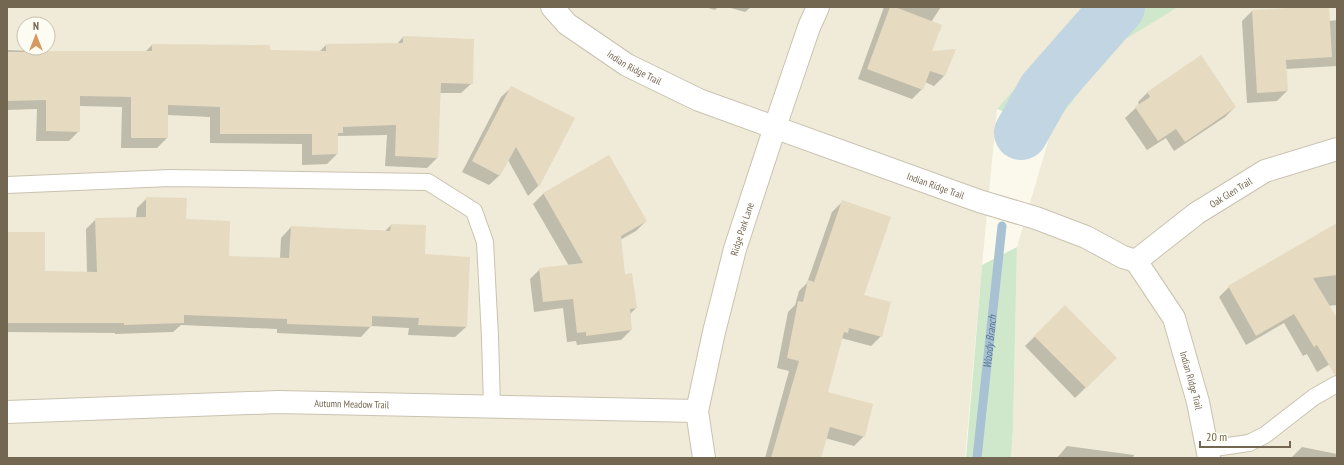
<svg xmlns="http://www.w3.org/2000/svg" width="1344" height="465" viewBox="0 0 1344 465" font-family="'PT Sans Narrow',sans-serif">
<rect width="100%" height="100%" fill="#fbf9ec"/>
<g fill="#efebd8" fill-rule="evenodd">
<path d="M7,7H1084L997,109L982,265L965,458H7ZM24,24H48V48H24Z"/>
<path d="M1178,7H1337V458H1011L1013,429L1017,247L1052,128L1115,46Z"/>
</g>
<g fill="#cfe8cb">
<path d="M1084,7H1178L1115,46L1052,128L997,109Z"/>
<path d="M1017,247L1013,429L1011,458H966L982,265Z"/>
</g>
<g fill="#0003">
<path d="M705,7H718L715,10Z"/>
<path d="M727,7H751L745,12Z"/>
<path d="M884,7H941L931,22V52L944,76L934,86L925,82L922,89L912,99L858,79Z"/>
<path d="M1328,7L1329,21L1337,20V66L1286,69L1287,91L1277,101L1247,103L1242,21L1252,11Z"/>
<path d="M403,37L472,83L461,93H440L437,158L427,168L385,166L387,135L338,136L337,137V154L327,164L302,165V144L210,143V117L167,115V138L157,148H121L122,107L79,106V131L69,141H36L37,109L7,110V50L61,52H145L152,45L269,51L319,52L326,45L397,44Z"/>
<path d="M512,87L574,119L538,186L528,196L508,160L500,175L489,185L462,172L501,97Z"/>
<path d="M1148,92L1235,107L1225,117L1174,151L1166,138L1147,150L1125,118L1139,105L1138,102Z"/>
<path d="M609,156L646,221L636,231L620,240L624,275L636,308L630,314L631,330L621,340L577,345L576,341L567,342L563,308L534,312L530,279L540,269L569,266L533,204L543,194Z"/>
<path d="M147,198L185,220L228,257L280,259L281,238L291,227L385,231L391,225L424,255L466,327L455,337L408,335L409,328L371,326L361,337L277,333V329L181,325L173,332L115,334V333L7,332V233L44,272L87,273L86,229L96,219L136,218L137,208Z"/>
<path d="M842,202L863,296L881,336L871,346L841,338L827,392L864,436L854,446L825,438L820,458H765L789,371L777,368L788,312L795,305L799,291L807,283L832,212Z"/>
<path d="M1337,229V305L1328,306L1337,320V360L1317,372L1307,354L1303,356L1284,323L1246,345L1219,297L1229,287Z"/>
<path d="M1065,307L1116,358L1075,398L1025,346Z"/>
<path d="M1067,446L1134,455L1133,458H1057Z"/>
<path d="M1302,447L1337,454V458H1291Z"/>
</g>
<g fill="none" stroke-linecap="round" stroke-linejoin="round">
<path stroke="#a9c2d3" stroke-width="9" id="s1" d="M977,458L1002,226"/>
<path stroke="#c2d5e3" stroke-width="54" d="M1021,133L1045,90L1118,7"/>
</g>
<g fill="#e6dac0">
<path d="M890,7H895L942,25L932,51L956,49L945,76L930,71L923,90L867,69Z"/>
<path d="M1309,7H1329L1332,57L1286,60L1288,91L1257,93L1252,10Z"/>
<path d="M403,36L474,39L473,84L441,83L438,158L395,156L396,125L343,127V133H338V154L312,155V134H220V107L168,105V138H131V97L80,96V132L46,131V100L7,101V52H47V51H152V44L270,45V50L326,51V44L403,43Z"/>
<path d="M1201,55L1236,107L1185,142L1176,129L1158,141L1135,107L1150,97L1147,92Z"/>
<path d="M511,86L575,118L539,187L516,147L500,176L472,161Z"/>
<path d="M609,155L647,221L621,236L625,274L632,273L637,308L630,309L632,330L586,336V332L577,333L573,299L543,302L539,268L583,263L543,193Z"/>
<path d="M146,197L187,198L186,219L230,221L229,256L289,258L291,226L390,231L391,224L426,225L425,254L470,257L467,327L418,325L419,318L372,316V327L287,324V319L184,315V323L124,325V323H7V232H45V271L97,272L95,218L146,217Z"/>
<path d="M842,200L891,217L864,295L891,302L882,337L849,328L848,333L844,332L828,392L873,404L865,437L830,427L821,458H771L799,361L787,358L798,301L803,302L808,280L814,282Z"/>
<path d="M1337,223V275L1313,278L1337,318V375H1335L1317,345L1314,347L1294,314L1256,336L1228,286Z"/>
<path d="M1065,305L1117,358L1086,388L1034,336Z"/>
</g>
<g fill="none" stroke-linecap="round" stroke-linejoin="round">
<defs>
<g id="service">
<path d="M7,185L170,178L428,182L474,211L485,242L490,337L492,407"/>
<path d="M1207,449L1249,443L1265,435L1314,397L1337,384"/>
</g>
<g id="minor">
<path id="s2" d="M1136,261L1197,213L1265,171L1337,149"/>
<path id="s3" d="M7,412L278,402L697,411"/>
<path id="s4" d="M704,458L697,411L714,332L735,249L775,127L809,27L818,7"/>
</g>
<g id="tertiary">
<path id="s5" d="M552,7L567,24L627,65L699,100L979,201L1036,218L1086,237L1123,257L1136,261L1174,318L1198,402L1209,458"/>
</g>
</defs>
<use href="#service" stroke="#cac2b0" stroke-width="18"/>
<use href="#minor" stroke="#cac2b0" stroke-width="24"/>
<use href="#tertiary" stroke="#cac2b0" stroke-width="24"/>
<use href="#service" stroke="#fff" stroke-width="16"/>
<use href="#minor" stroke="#fff" stroke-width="22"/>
<use href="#tertiary" stroke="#fff" stroke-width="22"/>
</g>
<g text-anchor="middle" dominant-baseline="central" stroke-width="4" stroke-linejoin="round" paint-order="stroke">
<g font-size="10" fill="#746751" stroke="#fdfcf2">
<text stroke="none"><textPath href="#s5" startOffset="103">Indian Ridge Trail</textPath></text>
<text stroke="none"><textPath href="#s5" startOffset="427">Indian Ridge Trail</textPath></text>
<text stroke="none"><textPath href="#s2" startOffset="117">Oak Glen Trail</textPath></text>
<text stroke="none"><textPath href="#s4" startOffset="235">Ridge Park Lane</textPath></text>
<text stroke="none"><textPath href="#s5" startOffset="775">Indian Ridge Trail</textPath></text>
<text stroke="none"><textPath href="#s3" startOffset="345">Autumn Meadow Trail</textPath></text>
</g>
<g font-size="11" font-style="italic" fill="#547791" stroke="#fdfcf2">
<text stroke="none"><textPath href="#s1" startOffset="117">Woody Branch</textPath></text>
</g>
</g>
<rect width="1344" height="465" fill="none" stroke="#746751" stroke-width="16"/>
<g transform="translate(36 36)"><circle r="19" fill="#fdfcf2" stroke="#c6c0b2"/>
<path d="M0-3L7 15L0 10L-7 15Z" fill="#d69a60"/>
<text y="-6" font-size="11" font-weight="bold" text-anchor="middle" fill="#746751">N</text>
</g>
<path d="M1200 441v6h90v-6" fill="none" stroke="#746751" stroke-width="2"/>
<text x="1206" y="441" font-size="12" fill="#746751" stroke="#fdfcf2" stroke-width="3" paint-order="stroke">20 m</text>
</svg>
